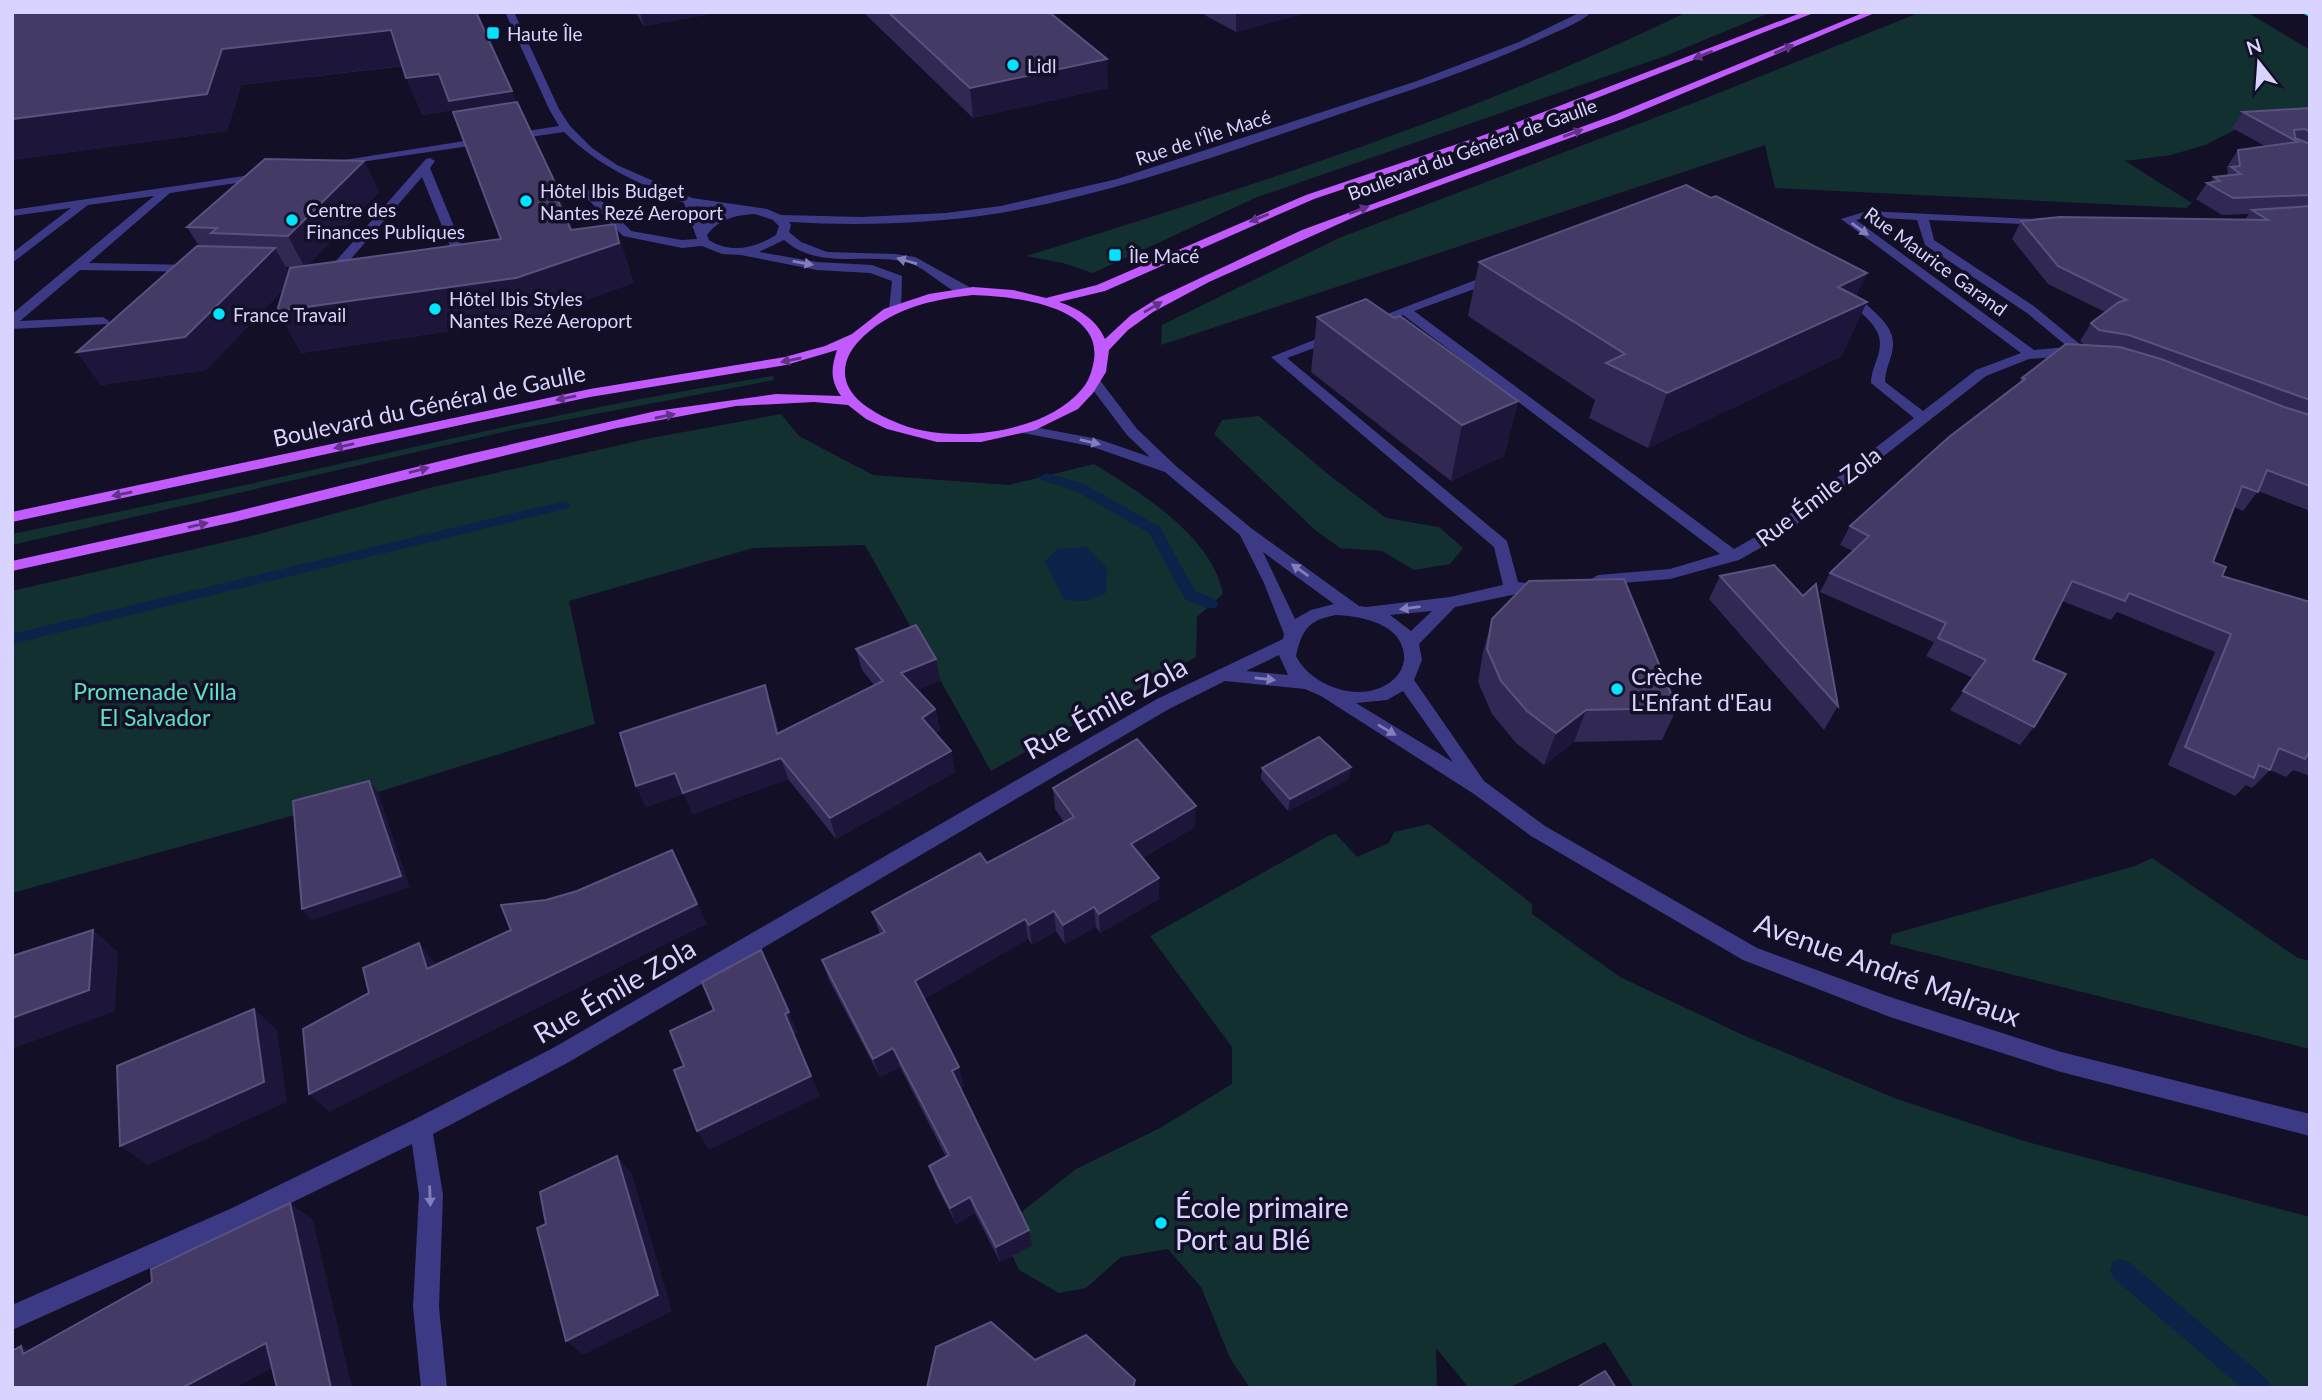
<svg xmlns="http://www.w3.org/2000/svg" width="2322" height="1400" viewBox="0 0 2322 1400" font-family="Lato,sans-serif">
<rect width="100%" height="100%" fill="#130f26"/>
<g fill="#12302f">
<path d="M1687,12H1772L1668,55L1255,198L1093,273L1063,263L1026,256C1250,187 1475,115 1687,12Z"/>
<path d="M1921,12H2247L2310,50V124L2235,130L2205,145L2171,155L2125,161L2192,203L2186,208L1775,188L1765,145L1161,345L1162,325L1339,238L1696,102Z"/>
<path d="M773,376L774,380L512,430L12,545V534C92,517 171,501 250,484C424,445 597,403 773,376Z"/>
<path d="M781,414L799,436L873,475L1009,485L1094,464C1141,493 1212,536 1223,594L1197,617L1196,657L991,771L865,545L753,548L569,601L595,724L375,793L12,893V591L251,536L433,487L651,438Z"/>
<path d="M1259,416L1329,475L1386,518L1439,527L1463,548L1450,564L1414,570L1382,551L1340,548L1315,530L1214,434L1222,420Z"/>
<path d="M1429,824L1532,904V914L1620,977L1745,1036L1897,1099L2024,1141L2310,1217V1388H1634L1605,1342L1508,1388H1469L1436,1348L1437,1388H1250L1230,1358L1201,1287L1168,1249L1121,1257L1086,1288L1059,1293L1019,1270L1000,1229L1076,1169L1160,1128L1232,1084V1047L1150,936L1330,835L1336,834L1357,857L1389,843L1394,832Z"/>
<path d="M2152,858L2298,958L2310,961V1049L1890,944L1892,934L2135,866Z"/>
</g>
<path fill="#0c2248" d="M1086,547L1107,567L1106,593L1086,601L1064,600L1045,561L1058,549Z"/>
<g fill="none" stroke-linecap="round" stroke-linejoin="round">
<g fill="#0c2248" fill-rule="evenodd">
<path d="M1046,473L1084,484L1160,527L1195,591L1216,600L1218,604L1216,608H1206L1185,599L1149,533L1074,490L1041,480L1039,477Z"/>
<path d="M564,501L571,505L569,508L12,644V634Z"/>
<path d="M2121,1259L2129,1262L2268,1380L2272,1388H2242L2113,1278L2110,1270L2113,1262Z"/>
</g>
<g fill="#3d3a85" fill-rule="evenodd">
<path d="M505,12H514L559,109L570,126L592,148L617,165L692,198L767,209L781,215L862,217L946,213L1001,206L1117,179L1417,81L1519,42L1581,12H1592C1578,24 1558,31 1541,39C1486,64 1429,84 1372,103C1250,144 1128,191 1000,213C930,224 859,226 789,222L791,225L789,232L801,242L827,252L895,254L915,257L971,288V294C950,297 930,269 909,263C867,251 821,272 784,240L759,252L817,262L872,265L902,276L901,309L895,313L889,309L892,281L870,273L817,270L741,255L722,254L702,246L682,248L623,236L583,194V190H591L631,231L682,240L697,239L684,203C638,182 600,168 564,132L334,166L333,164L338,161L559,126L549,109ZM696,206L727,211L703,224ZM755,214L773,220L779,226L776,235C755,248 731,254 709,240L707,235C719,219 736,215 755,214Z"/>
<path d="M430,158L435,161L430,168L469,263L467,266L457,263L422,177L336,276H328V270L426,159Z"/>
<path d="M265,173L271,176L269,178L170,193L89,263L195,265L199,266V272L80,270L20,321L103,317L109,321L108,324L12,329V314L154,196L88,205L12,263V253L71,208L12,216V210Z"/>
<path d="M1867,211L2052,220V224L2048,225L1929,220L1934,240L2035,307L2088,351L2081,355L2029,359L1986,376L1783,535L1739,560L1670,579L1598,585L1590,580L1598,575L1670,569L1720,554L1403,315L1370,327L1364,323L1491,274H1499V280L1414,311L1734,549L1773,527L1914,418L1871,383C1871,369 1880,357 1880,344C1881,324 1853,307 1841,296V290H1849C1864,304 1892,321 1893,342C1894,355 1885,368 1885,382L1923,411L1976,370L2021,353L1841,219ZM1867,217L1917,220L1925,245L2027,313L2068,347L2034,350L1856,220Z"/>
<path d="M1334,332L1340,336L1339,339L1287,358L1507,541L1518,582L1527,583L1529,587L1521,593L1455,607L1419,644L1422,660L1414,680L1484,781L1545,826L1757,948L1890,997L2061,1052L2310,1114V1136L2061,1072L1890,1017L1743,960L1531,836L1474,794L1321,696L1305,689L1225,681L1169,709L569,1062L433,1134L443,1195L439,1307L447,1388H421L413,1307L419,1195L412,1144L246,1225L12,1330V1305L230,1209L413,1120L553,1048L1157,699L1283,639L1284,634L1264,583L1240,535L1165,472L1090,446L1018,432V426L1023,425L1098,439L1150,457L1127,435L1087,382L1089,379H1099L1137,429L1177,467L1251,528L1359,606L1366,607L1450,597L1503,585L1494,547L1271,357ZM1263,552L1334,604L1311,610L1295,619ZM1432,611L1411,631L1390,615ZM1336,615C1362,616 1402,624 1404,655C1405,664 1400,674 1394,679C1365,706 1311,687 1296,656C1302,630 1308,620 1336,615ZM1279,655L1288,675L1246,671ZM1403,691L1453,762L1356,703L1387,700Z"/>
</g>
<path fill="#c25bff" fill-rule="evenodd" d="M1803,12H1816L1492,139L1314,199L1105,291L1059,302C1078,308 1097,320 1105,339L1131,315L1158,298L1302,230L1614,115L1865,12H1877L1622,119L1361,214L1209,282L1153,312L1128,330L1109,350L1106,372L1093,393L1078,409L1035,430L981,442H937L887,429L866,419L848,405L814,402L736,406L617,428L234,522L12,571V561L234,512L465,455L656,411L776,394L841,396C830,380 831,368 837,350L786,365L590,397L12,522V512L590,389L785,357L825,346L852,334L884,309L929,294L973,287L1013,290L1046,298L1097,285L1306,195L1484,135ZM973,295C1011,296 1102,305 1094,360C1092,371 1089,381 1082,389C1044,435 945,446 893,421C877,414 856,403 848,386C841,370 847,354 858,342C889,309 929,300 973,295Z"/>
<path stroke="#00e5ff" stroke-width="2.5" stroke-dasharray="6 5" stroke-linecap="butt" d="M2303,12L2310,16"/>
</g>
<g fill="#312854" fill-rule="evenodd">
<path d="M12,12H476L572,228L570,229L628,264L633,283L533,319L301,353L283,290L206,370L101,385L77,352L199,246L187,227L364,161L379,192L307,266L501,239L453,110L422,115L403,66L241,85L227,131L12,160ZM285,267H295L289,273Z"/>
<path d="M635,12H721L644,26Z"/>
<path d="M863,12H1049L1108,88L973,118Z"/>
<path d="M1199,12H1310L1236,32Z"/>
<path d="M2310,108V511L2258,491L2243,511L2234,507L2213,562L2222,576L2310,602V776L2293,770L2286,777L2270,770L2252,788L2246,785L2235,796L2168,765L2215,652L2117,612L2111,620L2062,601L2033,660L2034,727L2020,745L1950,710L1973,678L1926,656L1934,642L1820,592L1830,573L1853,551L1840,545L1850,526L2019,383L2022,378L2085,345L2080,341L2091,323L2105,312L2048,284L2012,239L2021,221L2245,219L2249,214L2222,215L2196,199L2207,183L2211,182L2214,177L2226,176L2228,173L2227,167L2238,150L2265,146L2232,128L2243,112Z"/>
<path d="M1711,198L1867,273L1856,296L1842,356L1648,448L1589,418L1595,400L1468,316L1479,262Z"/>
<path d="M1317,317L1394,318L1518,401L1504,456L1451,481L1311,372Z"/>
<path d="M1720,576L1838,706L1824,730L1709,599Z"/>
<path d="M1492,619L1677,708L1662,740L1574,742L1544,765L1516,743L1492,714L1478,682L1483,652Z"/>
<path d="M856,649L940,680L917,690L935,709L940,730L935,733L951,751L955,772L836,839L788,779L693,814L684,794L646,807L636,786L772,706L779,733L874,685L862,670Z"/>
<path d="M1262,768L1349,779L1288,811L1261,779Z"/>
<path d="M1053,788L1195,827L1142,858L1159,878V899L1100,933L1096,927L1065,944L1056,931L1032,945L1028,939L924,999L964,1086L960,1088L1032,1246L1000,1262L975,1213L956,1224L935,1183L929,1166L946,1157L900,1067L880,1077L829,980L822,960L880,934L872,912L987,863L1064,822L1055,809Z"/>
</g>
<g fill="#1d163a">
<path d="M640,12H721L644,26Z"/>
<path d="M1236,12H1310L1236,32Z"/>
<path d="M391,30L406,65L241,85L227,131L12,160V119L222,49Z"/>
<path d="M1107,59L1108,88L973,118L970,88Z"/>
<path d="M439,74L512,91L526,129L464,138L453,110L422,115L406,78Z"/>
<path d="M364,161L379,192L305,268L288,236Z"/>
<path d="M558,189L572,228L567,229L553,190Z"/>
<path d="M615,224L628,264L633,283L533,319L301,353L277,311Z"/>
<path d="M275,248L293,280L206,370L101,385L77,352Z"/>
<path d="M1867,273L1851,309L1867,302L1842,356L1648,448L1667,393L1838,287Z"/>
<path d="M1518,401L1504,456L1451,481L1462,425Z"/>
<path d="M936,659L940,680L906,695L901,673Z"/>
<path d="M765,685L772,706L784,755L777,734Z"/>
<path d="M935,709L940,730L926,739L922,718Z"/>
<path d="M1586,710L1574,742L1544,765L1556,733Z"/>
<path d="M951,751L955,772L836,839L830,818Z"/>
<path d="M781,758L788,779L693,814L684,794L646,807L636,786L675,773Z"/>
<path d="M1351,767L1349,779L1288,811L1290,799Z"/>
<path d="M369,781L378,792L410,887L312,920L302,909Z"/>
<path d="M1196,806L1195,827L1131,864V844Z"/>
<path d="M672,850L707,924L329,1112L309,1094Z"/>
<path d="M1159,878V899L1100,933L1099,914Z"/>
<path d="M1094,907L1096,927L1065,944L1063,925Z"/>
<path d="M1054,911L1056,931L1032,945L1029,925Z"/>
<path d="M1025,919L1028,939L921,1001L915,981Z"/>
<path d="M93,930L118,952L115,1011L12,1049V1018Z"/>
<path d="M419,943L435,963L444,989L427,969Z"/>
<path d="M761,950L798,1033L794,1034L820,1096L709,1150L697,1131L785,1014Z"/>
<path d="M254,1009L277,1030L287,1102L148,1165L120,1146Z"/>
<path d="M893,1048L900,1067L880,1077L873,1059Z"/>
<path d="M959,1067L964,1086L957,1089L952,1071Z"/>
<path d="M617,1156L632,1174L672,1311L583,1355L566,1341Z"/>
<path d="M970,1197L975,1213L956,1224L950,1208Z"/>
<path d="M290,1203L313,1220L352,1388H331Z"/>
<path d="M1029,1230L1032,1246L1000,1262L996,1247Z"/>
<path d="M266,1343L292,1357L235,1388H182Z"/>
<path d="M21,1346L54,1360L23,1354Z"/>
</g>
<g fill="#433a66" stroke="#5a527e" stroke-width="2">
<path d="M12,12H476L512,91L449,101L439,74L406,78L391,30L222,49L207,94L12,119Z"/>
<path d="M888,12H1049L1107,59L970,88Z"/>
<path d="M517,102L558,189L553,190L571,230L615,224L619,243L516,278L277,311L290,268L501,239L453,112Z"/>
<path d="M2310,108V132L2305,129L2294,130L2295,138L2310,144V195L2233,198L2207,183L2220,181L2214,177L2241,174L2231,167L2240,166L2238,150L2298,142L2243,112Z"/>
<path d="M265,159L364,161L288,236L211,233L217,228L187,227Z"/>
<path d="M1686,185L1711,198L1716,196L1867,273L1838,287L1867,302L1667,393L1606,363L1625,354L1479,262Z"/>
<path d="M2310,206V400L2129,335L2099,330L2091,323L2119,302L2127,300L2058,266L2021,221L2060,217L2268,220L2252,210Z"/>
<path d="M197,246L275,248L185,337L77,352Z"/>
<path d="M1366,299L1394,318L1400,316L1518,401L1462,425L1317,317Z"/>
<path d="M2066,344L2120,347L2161,359L2284,407L2310,415V486L2267,470L2258,492L2242,486L2213,562L2226,567L2222,576L2310,602V751L2305,759L2279,748L2270,770L2259,765L2254,778L2185,747L2231,634L2129,593L2125,601L2072,581L2033,660L2066,674L2034,727L1963,691L1986,660L1938,638L1946,623L1830,573L1869,536L1850,526L1949,437L2025,379L2022,378Z"/>
<path d="M1774,565L1803,596L1816,584L1838,706L1720,576Z"/>
<path d="M1624,579L1677,708L1586,710L1556,733L1527,711L1501,681L1487,649L1492,619L1529,581Z"/>
<path d="M916,625L936,659L901,673L935,709L922,718L951,751L830,818L781,758L683,793L675,773L636,786L620,733L765,685L777,734L883,681L856,649Z"/>
<path d="M1319,737L1351,767L1290,799L1262,768Z"/>
<path d="M1137,739L1196,806L1131,844L1159,878L1099,914L1094,907L1063,925L1054,911L1029,925L1025,919L915,981L959,1067L952,1071L1029,1230L996,1247L970,1197L950,1208L929,1166L949,1155L893,1048L873,1059L822,960L885,932L872,912L980,853L987,863L1074,817L1053,788Z"/>
<path d="M369,781L401,876L302,909L293,801Z"/>
<path d="M672,850L697,904L309,1094L303,1029L369,993L363,968L419,943L427,969L511,930L501,905L546,900L577,891Z"/>
<path d="M93,930L89,990L12,1018V956Z"/>
<path d="M761,950L789,1012L785,1014L811,1076L697,1131L674,1070L684,1066L670,1031L714,1010L702,982Z"/>
<path d="M254,1009L264,1082L120,1146L117,1066Z"/>
<path d="M617,1156L658,1295L566,1341L537,1228L546,1224L540,1192Z"/>
<path d="M290,1203L331,1388H277L266,1343L182,1388H12V1351L21,1346L23,1354L152,1282L151,1269Z"/>
<path d="M991,1322L1035,1360L1086,1335L1135,1380L1133,1388H927L936,1347Z"/>
<path d="M1605,1371L1616,1388H1576Z"/>
</g>
<defs><path id="oneway-solid" d="M-6-.8H1V-3.2L6.5 0L1 3.2V.8H-6Z" transform="scale(1.75)"/></defs>
<g fill="#623188">
<use href="#oneway-solid" transform="translate(1784 49) rotate(-23)"/>
<use href="#oneway-solid" transform="translate(1703 55) rotate(158)"/>
<use href="#oneway-solid" transform="translate(1573 133) rotate(-20)"/>
<use href="#oneway-solid" transform="translate(1359 210) rotate(-20)"/>
<use href="#oneway-solid" transform="translate(1259 218) rotate(158)"/>
<use href="#oneway-solid" transform="translate(1153 307) rotate(-30)"/>
<use href="#oneway-solid" transform="translate(791 360) rotate(169)"/>
<use href="#oneway-solid" transform="translate(566 398) rotate(168)"/>
<use href="#oneway-solid" transform="translate(665 416) rotate(-11)"/>
<use href="#oneway-solid" transform="translate(344 446) rotate(167)"/>
<use href="#oneway-solid" transform="translate(419 470) rotate(-14)"/>
<use href="#oneway-solid" transform="translate(122 494) rotate(168)"/>
<use href="#oneway-solid" transform="translate(198 525) rotate(-13)"/>
</g>
<g fill="#837fbc">
<use href="#oneway-solid" transform="translate(1860 229) rotate(36)"/>
<use href="#oneway-solid" transform="translate(907 261) rotate(-164)"/>
<use href="#oneway-solid" transform="translate(803 263) rotate(10)"/>
<use href="#oneway-solid" transform="translate(1090 442) rotate(13)"/>
<use href="#oneway-solid" transform="translate(1300 570) rotate(-145)"/>
<use href="#oneway-solid" transform="translate(1410 608) rotate(173)"/>
<use href="#oneway-solid" transform="translate(1265 679) rotate(6)"/>
<use href="#oneway-solid" transform="translate(1387 730) rotate(31)"/>
<use href="#oneway-solid" transform="translate(430 1196) rotate(88)"/>
</g>
<g fill="#00e5ff" stroke="#130f26" stroke-width="2.5">
<rect x="486" y="26" width="14" height="14" rx="3.5"/>
<circle cx="1013" cy="65" r="7"/>
<circle cx="526" cy="201" r="7"/>
<circle cx="292" cy="220" r="7"/>
<rect x="1108" y="248" width="14" height="14" rx="3.5"/>
<circle cx="435" cy="309" r="7"/>
<circle cx="219" cy="314" r="7"/>
<circle cx="1617" cy="689" r="7"/>
<circle cx="1161" cy="1223" r="7"/>
</g>
<g text-anchor="middle" dominant-baseline="central" stroke-width="7" stroke-linejoin="round" paint-order="stroke">
<g font-size="19" fill="#d9d4ff" stroke="#130f26" text-anchor="start">
<text x="507" y="33">Haute Île</text>
<text x="1027" y="65">Lidl</text>
<text x="540" y="190">Hôtel Ibis Budget<tspan x="540" dy="22">Nantes Rezé Aeroport</tspan></text>
<text x="306" y="209">Centre des<tspan x="306" dy="22">Finances Publiques</tspan></text>
<text x="1129" y="255">Île Macé</text>
<text x="449" y="298">Hôtel Ibis Styles<tspan x="449" dy="22">Nantes Rezé Aeroport</tspan></text>
<text x="233" y="314">France Travail</text>
</g>
<g font-size="19" fill="#d9d4ff" stroke="#130f26">
<text transform="translate(1203 137) rotate(-18)">Rue de l'Île Macé</text>
<text transform="translate(1472 149) rotate(-20)">Boulevard du Général de Gaulle</text>
<text transform="translate(1936 261) rotate(36)">Rue Maurice Garand</text>
</g>
<g font-size="23" fill="#d9d4ff" stroke="#130f26">
<text transform="translate(429 405) rotate(-12)">Boulevard du Général de Gaulle</text>
<text transform="translate(1818 496) rotate(-37)">Rue Émile Zola</text>
</g>
<g font-size="23" fill="#d9d4ff" stroke="#130f26" text-anchor="start">
<text x="1631" y="676">Crèche<tspan x="1631" dy="26">L'Enfant d'Eau</tspan></text>
</g>
<g font-size="23" fill="#5fe0c0" stroke="#130f26">
<text x="155" y="691">Promenade Villa<tspan x="155" dy="26">El Salvador</tspan></text>
</g>
<g font-size="28" fill="#d9d4ff" stroke="#130f26">
<text transform="translate(1105 707) rotate(-29)">Rue Émile Zola</text>
<text transform="translate(1888 969) rotate(20)">Avenue André Malraux</text>
<text transform="translate(614 990) rotate(-30)">Rue Émile Zola</text>
</g>
<g font-size="28" fill="#d9d4ff" stroke="#130f26" text-anchor="start">
<text x="1175" y="1207">École primaire<tspan x="1175" dy="32">Port au Blé</tspan></text>
</g>
</g>
<rect width="2322" height="1400" fill="none" stroke="#d9d4ff" stroke-width="28"/>
<g transform="translate(2259 63) rotate(343)" stroke="#130f26" stroke-width="5" paint-order="stroke">
<path d="M0-5L12 26L0 18L-12 26Z" fill="#d9d4ff"/>
<text y="-10" font-size="19" font-weight="bold" text-anchor="middle" fill="#d9d4ff">N</text>
</g>
</svg>
